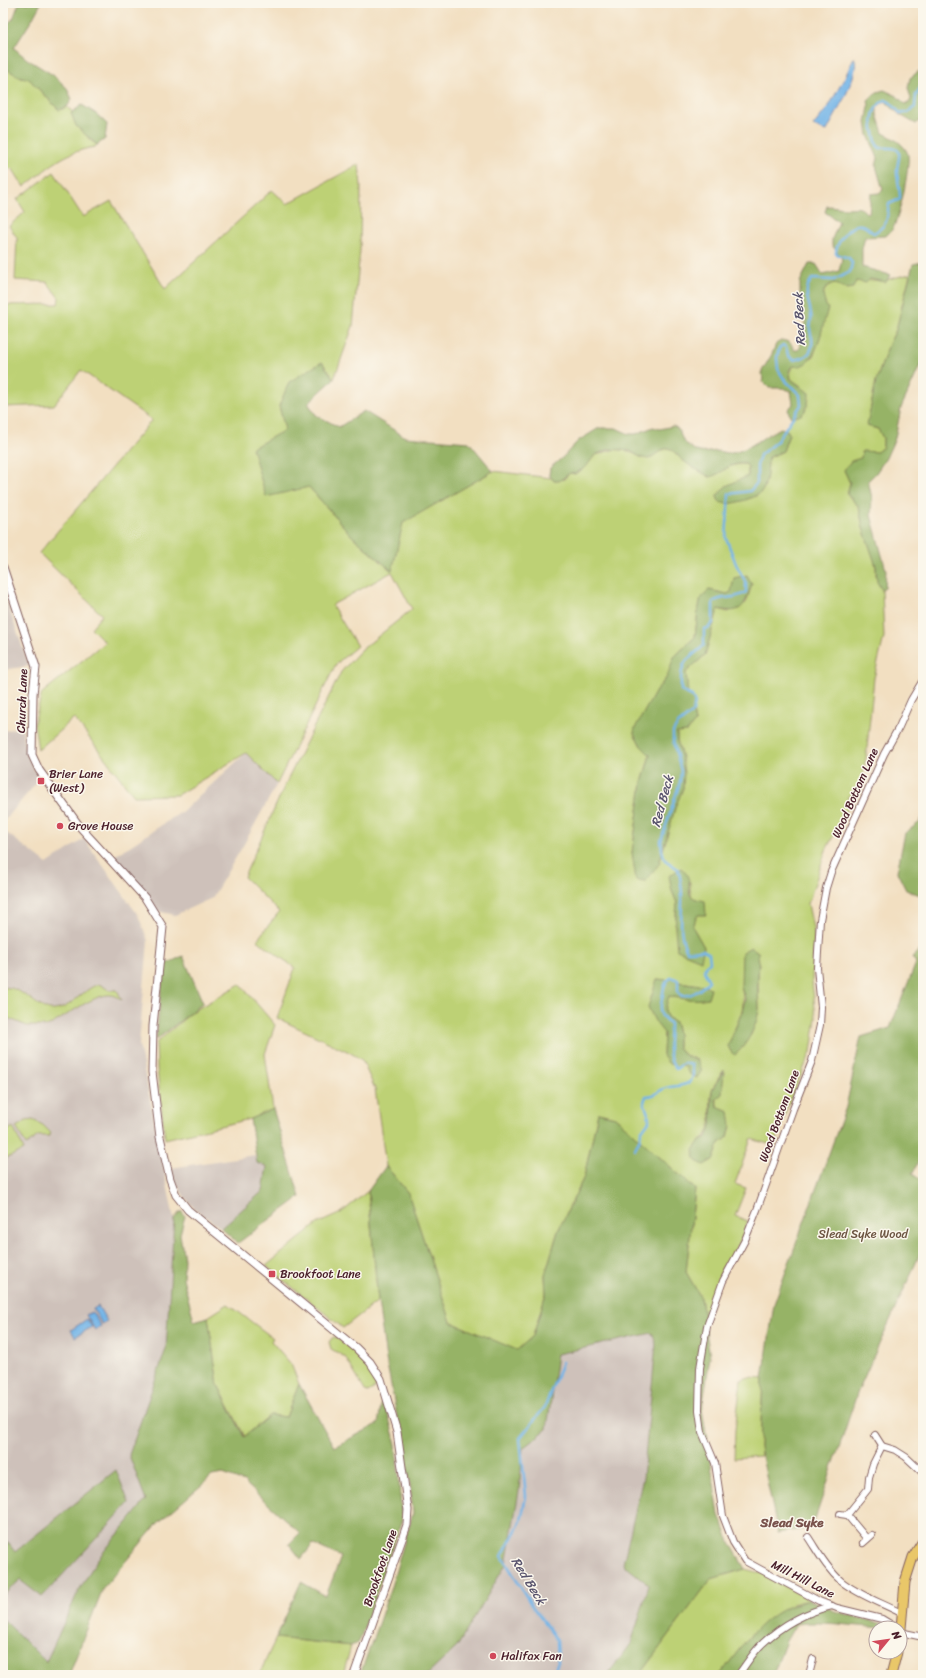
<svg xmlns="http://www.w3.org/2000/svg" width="926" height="1678" viewBox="0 0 926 1678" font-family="Sriracha,sans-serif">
<rect width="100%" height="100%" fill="#fbf7ec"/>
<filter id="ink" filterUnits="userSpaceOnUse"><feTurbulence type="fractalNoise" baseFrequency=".025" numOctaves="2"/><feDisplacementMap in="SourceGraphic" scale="8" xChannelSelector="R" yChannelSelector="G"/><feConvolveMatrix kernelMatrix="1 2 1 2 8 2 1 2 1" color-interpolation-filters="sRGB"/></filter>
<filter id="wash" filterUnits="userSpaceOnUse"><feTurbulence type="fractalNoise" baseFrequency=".012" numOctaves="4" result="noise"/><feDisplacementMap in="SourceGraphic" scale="16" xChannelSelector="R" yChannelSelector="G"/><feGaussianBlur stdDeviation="0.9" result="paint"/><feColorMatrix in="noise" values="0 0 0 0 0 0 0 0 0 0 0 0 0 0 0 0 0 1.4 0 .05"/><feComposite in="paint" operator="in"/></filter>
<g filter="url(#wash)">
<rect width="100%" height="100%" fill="#f2dfc1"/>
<g fill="#cec1ba">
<path d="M3,591L29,666L3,670Z"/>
<path d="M22,727L25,751L39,780L3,822V731Z"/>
<path d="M246,753L277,784L244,844L212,898L175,915L157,911L113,857L183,811Z"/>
<path d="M3,830L47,864L84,839L138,915L148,941L139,1045L174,1219L166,1349L129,1455L147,1500L97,1560L78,1592L46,1662L3,1619V1595L20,1580L42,1597L129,1503L116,1470L15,1552L3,1536Z"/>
<path d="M255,1155L257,1163L267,1166L263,1191L221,1228L195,1209L184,1196L175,1181L171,1168Z"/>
<path d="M652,1333L656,1344L643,1478L623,1564L649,1584L631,1644L607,1675H426L506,1564L519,1491L523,1448L547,1429L556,1354Z"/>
</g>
<g fill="#bdd175" stroke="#847850" fill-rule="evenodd">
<path d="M5,68L18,76L29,79L59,110L67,107L73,112L71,114L89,139L97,145L95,147C63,152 48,168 24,187L12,168L3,171V69Z"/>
<path d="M359,164L361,186L360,250L353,326L334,379L322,362L279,406L286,430L309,487L352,536L392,571L402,523L493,471L551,478L554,481L564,479L570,473C584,474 585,462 594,456C597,454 601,454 603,453C618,446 628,450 642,458L668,448L673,450L681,459L692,467L710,477C723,471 731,463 746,464L748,467V476C737,483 725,485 717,496L719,501C732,504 730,502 743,500C760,496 763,494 766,477C767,470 768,465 768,458L783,451L789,434L788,431L785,429L792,417H794L801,386L791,379C788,362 800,362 813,357C817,346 821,335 822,324C824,312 818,294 829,285C834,281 839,286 844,285C859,280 871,278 886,282L889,279L910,274L896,330L889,344L876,381L867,426L878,429L883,438V447L877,452L861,458L844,470L850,483L847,494L859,507L863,528L872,551L876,566V575L882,590L884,637L874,678L866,758L861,783L863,785L860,794L848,796L847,810L826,850L808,904L814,933L812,981L816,1018L811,1052L788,1105L775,1146L751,1139L735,1184L746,1188L735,1216L748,1221L739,1244L722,1268L705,1324L701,1298L686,1272L695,1189L615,1117L598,1113L584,1177L558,1231L545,1275L546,1293L533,1336L517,1351L451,1322L408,1193L386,1166L375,1089L362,1060L349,1052L277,1018L295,968L257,940L279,912L244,877L284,787L341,672L360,651L412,609L392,572L332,605L357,646L336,664L277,784L246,753L177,795L134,796L74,718L38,750L34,723L42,693L105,642L91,628L102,615L39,553L152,420L81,370L54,405L3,407V305L58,304L59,298L47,282L15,280L17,238L9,226L25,212L17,199L54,172L83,217L111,201L165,289L272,190L287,204ZM734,578L752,584L746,603L728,612L718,609L705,655L686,672L688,695L692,696L695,703L693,712L695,722L677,732V740L682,758L683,788L675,808L659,864L632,853L642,783L650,755L641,746L634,733L656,691L667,677L674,657L695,637L698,611L709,590L727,594L732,592ZM690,882C689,893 694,903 698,914L692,926L704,947L675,928L677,903L672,891ZM758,952L759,963L758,981L759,1010L751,1035L731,1037C739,1019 747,1007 741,987ZM657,979L700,985L677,998L668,996L665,1010L667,1017L675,1022L678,1034V1047L684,1055L697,1060L686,1067L681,1066L663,1056L664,1033ZM723,1071C725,1083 715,1094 717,1107L729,1111L728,1137L719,1144L714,1159L699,1142C718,1130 707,1108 712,1090C714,1084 720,1077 723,1071Z"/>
<path d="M99,984L109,990H117L122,1000C118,997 115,995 110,995C95,994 66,1016 52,1024L45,1026H27L3,1016V988C19,984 37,1008 50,1010C69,1012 82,989 99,984Z"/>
<path d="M240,984L275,1025L265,1054L273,1109L250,1119L165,1139L157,1069L156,1043L192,1012Z"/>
<path d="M33,1120L43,1125L51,1133L49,1136H38L26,1145L16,1127L26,1121Z"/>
<path d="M13,1127L24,1150L3,1160V1133Z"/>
<path d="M368,1191L378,1301L343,1328L266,1266L317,1224L341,1213Z"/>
<path d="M228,1304L273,1338L271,1341L291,1364L299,1384L286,1417L270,1415L245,1437L218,1385L208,1317Z"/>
<path d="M334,1337L337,1338C355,1353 371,1363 378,1386L368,1392L365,1391L345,1357L331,1349L329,1342L332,1338Z"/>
<path d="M749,1377L763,1378L760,1447L761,1456L734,1458L735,1430L741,1380Z"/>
<path d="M745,1569L764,1574L810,1600L794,1603L749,1637L720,1675H639L711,1579Z"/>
<path d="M276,1638L351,1646L343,1675H259Z"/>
</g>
<g fill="#96b366" stroke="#706948">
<path d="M19,3H41L33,18L14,48L27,59L53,75L66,87L72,99L67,107L59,110L29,79L18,76L5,68L3,69V27L13,19Z"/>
<path d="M923,68V118L916,124L900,115L885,101L877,107V114L883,133C892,137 906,145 908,155C910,167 899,221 892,230C890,232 888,234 886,236L865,237L862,249V267L890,275L886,282L870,279L866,283L856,281L853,288L846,289L834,283C820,288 822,298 828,309C821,327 818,371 792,366L789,371L791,379L809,393C809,405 805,420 790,416L788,410L793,404L791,391L782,388H769L763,382L762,371L772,354L776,344L780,340C788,341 791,342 794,350H798L800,348L801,331L805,323L800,297V282L809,264H816L823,275L839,271L842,259L832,245V239L839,222L825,212L827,206C834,206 840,208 847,208C855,208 860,205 866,213H869L871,194L879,193L883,190L876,166L878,158L868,135L866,122L869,107L868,100L877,92L884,90L897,96L905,104L909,103L911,99L908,88L910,78Z"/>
<path d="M82,105L95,113L107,124L105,139L97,145L76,126L71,113Z"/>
<path d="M923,248V359L901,408L895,438L886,458L876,473L868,481L872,498L871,515L886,570L885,588L882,590L877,582L876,566L863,528L859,507L847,494L850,483L844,470L851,461L861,458L862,451L877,452L883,447V438L878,429L867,426L876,381L889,344L896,330L913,264L922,262Z"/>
<path d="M322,362L334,379L308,403L316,415L339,427L364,411L405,437L469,442L493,471L403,523L392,571L352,536L309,487L266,497L252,448L285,430L279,406L289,382Z"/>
<path d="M673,426C681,429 679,433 683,440C685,443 691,448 695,450C701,454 709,452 716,451C721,451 727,454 732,453C750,450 764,435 781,428L788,431L789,434L783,451L768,458C768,466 767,483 763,490C759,497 731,506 723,503C719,502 718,500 717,496L726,486L748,476V467L746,464C727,462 725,473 710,477L692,467L681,459L673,450L668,448L662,450L649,459L642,458L630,451L610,449L595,455L586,467L575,474L570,473L559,481H554L549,475L550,468L563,457L578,441L599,428H616L629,434H636L653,427L660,429Z"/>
<path d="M747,575L752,584C744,605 744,615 718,609L705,655L686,672L688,695L692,696L695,703L693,712L695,722L687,732L677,733V740L682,758L684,773L683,788L675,808L659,864L646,881L636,880L632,853L642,783L650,755L641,746L634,733L635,728L656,691L667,677L674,657L695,637L698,611L701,597L709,590L727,594L731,592L734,578Z"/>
<path d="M923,816V896L906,890L897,872L905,833L920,822Z"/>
<path d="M681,868C695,879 685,891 692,897C695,899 701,900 705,901L706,915H698L692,926L704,947L701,960L677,950L675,928L677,903L672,891L669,876Z"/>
<path d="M751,947L758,952C759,962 758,971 758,981C757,990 759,999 759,1009C757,1025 748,1044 735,1055L731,1052L728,1046L742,1012L745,999L741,987L742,952Z"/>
<path d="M923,947V1153L912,1174L923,1181V1247L858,1391L812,1528L778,1533L760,1447L763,1378L774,1304L846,1107L861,1037L890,1028L916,963L912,957Z"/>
<path d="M183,956L203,1003L156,1040L164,965Z"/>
<path d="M672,977L678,980V982L700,985L711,988L708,998C695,1001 682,999 669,996L665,1010L667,1017L675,1022L678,1034V1047L684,1055L697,1060L702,1070L697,1078L688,1073L686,1067L681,1066L676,1069L673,1065L669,1064L663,1056L664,1033L656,1023L648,1007L657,979L668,980Z"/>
<path d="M724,1070L722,1094L716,1099L717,1106L729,1111L731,1126L728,1137L719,1144L714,1159L704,1165L696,1161L693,1150L699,1142L707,1137L711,1125L712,1090Z"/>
<path d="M273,1109L300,1197L238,1243L221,1228L263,1191L267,1166L257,1163L250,1119Z"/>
<path d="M598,1113L615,1117L695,1189L686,1272L701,1298L710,1357L702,1409L719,1515L731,1544L745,1569L711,1579L639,1675H607L631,1644L649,1585L623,1564L643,1478L656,1344L652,1333L557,1354L547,1429L523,1448L519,1491L506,1564L457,1647L427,1675H360L390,1590L413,1513L410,1484L386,1359L378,1301L368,1191L386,1166L408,1193L451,1322L517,1350L533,1336L546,1293L545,1275L558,1231L584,1177Z"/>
<path d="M181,1211L185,1216L180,1234L184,1259L183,1278L194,1321L208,1317L218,1385L244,1437L270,1415L286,1417L299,1384L334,1447L378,1424L382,1400H384L396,1444L402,1520L359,1642L351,1646L276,1638L301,1582L326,1596L341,1557L313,1544L301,1559L289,1544L300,1533L244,1482L223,1474L212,1476L158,1523L103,1588L69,1675H3V1619L46,1662L78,1592L97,1560L146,1500L129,1455L166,1349L174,1219Z"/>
<path d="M116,1470L129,1503L42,1597L20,1580L3,1595V1536L15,1552Z"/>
<path d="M810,1600L834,1611L890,1626L892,1628C860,1628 828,1620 796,1624L786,1641L773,1675H720C746,1641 765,1609 810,1600Z"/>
</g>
<g fill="#72b4e7" stroke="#5e6a89">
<path d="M854,57C862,70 836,114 829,127L827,131C823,131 816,127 813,126L829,106L846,75Z"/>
<path d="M98,1306L107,1321L102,1324L93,1309Z"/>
<path d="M92,1312L101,1326L95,1330L86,1315Z"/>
<path d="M87,1319L92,1327L75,1337L71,1330Z"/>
</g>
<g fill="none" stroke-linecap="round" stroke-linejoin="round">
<g stroke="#72b4e7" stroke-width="2.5">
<path d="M635,1149L640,1138L641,1132L649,1121V1117L644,1102L646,1096C654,1096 657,1093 663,1089C676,1083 698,1091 692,1065L684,1063L676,1069C665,1058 670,1037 670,1024L662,1016L660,1011L664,987L667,981L672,977L678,980V992L682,996C694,995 700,990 709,981L704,971L706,965L710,962L709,953L703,950L687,951C678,934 682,918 682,899C682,889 681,879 678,869L665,860L662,850L661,841L680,782L681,771L673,741V732L677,725L693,712L695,703L692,696L681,691C681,681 680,667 687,660C693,654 699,651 704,645V629L708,628L713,623V602C723,595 734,601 746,592V583L736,564L726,538L729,494L750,491L757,483V466L760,455L777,441L801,405L800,395L784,379L778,369L777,358L779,348L783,345L786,347L788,355L793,360C806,358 814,353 812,338C811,335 810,332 810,329C810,324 812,319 811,314C809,299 802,292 812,279L834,280L850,272L852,263L849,258L836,254C835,244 850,223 861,225C867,226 869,231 874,233C890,223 886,220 889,204L900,199C900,190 898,182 897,173C896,157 910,146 880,148L877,145C872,129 867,110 885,100C893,102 895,109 901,114L908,112L915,107L916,95L923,83"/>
<path d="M552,1675L558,1662L557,1640L532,1606L502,1556L521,1521L526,1496L520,1438L545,1407L562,1362"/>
</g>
</g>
</g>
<g filter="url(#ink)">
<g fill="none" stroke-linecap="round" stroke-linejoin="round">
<defs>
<g id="minor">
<path d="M875,1435L882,1446L895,1450L906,1457L923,1473"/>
<path d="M840,1514L847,1515L867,1539"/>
<path d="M847,1515L868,1489L869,1477L873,1464L882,1446"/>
<path d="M808,1537C818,1552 827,1569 841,1581C858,1595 882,1603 901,1613"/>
<path d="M863,1543L872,1535"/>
<path d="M897,1628L882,1619L837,1608L819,1601L745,1561L733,1542L723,1516L715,1463L702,1432L699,1410L700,1368L707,1326L723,1281L745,1240L757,1210L793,1109L812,1061L820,1025L821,1007L817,968L820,920L826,888L831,872L884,754L899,727L911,700L923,680"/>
<path d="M900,1632L923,1637"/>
<path d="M738,1675C746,1665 753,1652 763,1643C782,1625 806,1612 832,1606"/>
<path d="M809,1675L813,1659"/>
</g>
<path id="tertiary" d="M3,567L36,667L33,694L32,755L39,770L80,827L145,898L163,927L153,1026L152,1072L160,1137L170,1179L176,1195L188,1210L356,1348L370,1362L381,1379L397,1432L408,1510L407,1525L354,1675"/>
<g id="primary">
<path d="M900,1640L905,1582L913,1557L923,1541"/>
<path d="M891,1675L897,1652"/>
</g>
</defs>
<use href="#minor" stroke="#856260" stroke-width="8"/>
<use href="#tertiary" stroke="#856260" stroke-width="9"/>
<use href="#primary" stroke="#856260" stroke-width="11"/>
<use href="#minor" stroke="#fff" stroke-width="6"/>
<use href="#tertiary" stroke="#fff" stroke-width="7"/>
<use href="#primary" stroke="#e9c769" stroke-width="9"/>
</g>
</g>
<g fill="#d1495b" stroke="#fbf7ec" stroke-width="1.5">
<rect x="37" y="777" width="8" height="8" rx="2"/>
<circle cx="60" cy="826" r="4"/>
<rect x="268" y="1270" width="8" height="8" rx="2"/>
<circle cx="493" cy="1656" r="4"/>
</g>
<g text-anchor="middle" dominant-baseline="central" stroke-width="3" stroke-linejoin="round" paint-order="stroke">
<g font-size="12" fill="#4a1f2b" stroke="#fbf7ec">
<text transform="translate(22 701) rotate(-88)">Church Lane</text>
<text transform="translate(855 793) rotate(-66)">Wood Bottom Lane</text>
<text transform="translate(779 1116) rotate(-70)">Wood Bottom Lane</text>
<text transform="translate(380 1568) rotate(-71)">Brookfoot Lane</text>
<text transform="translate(803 1579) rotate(27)">Mill Hill Lane</text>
</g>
<g font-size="12" fill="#4a1f2b" stroke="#fbf7ec" text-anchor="start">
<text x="49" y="774">Brier Lane<tspan x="49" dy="14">(West)</tspan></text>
<text x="68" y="826">Grove House</text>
<text x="280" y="1274">Brookfoot Lane</text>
<text x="501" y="1656">Halifax Fan</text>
</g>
<g font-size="12" fill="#6c5441" stroke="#fbf7ec">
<text x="863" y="1234">Slead Syke Wood</text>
</g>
<g font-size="13" font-style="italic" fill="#58536d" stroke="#fbf7ec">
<text transform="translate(799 319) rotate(-93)">Red Beck</text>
<text transform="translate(662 801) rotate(-75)">Red Beck</text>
<text transform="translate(529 1581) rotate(58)">Red Beck</text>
</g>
<g font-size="13" font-weight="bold" fill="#79524c" stroke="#fbf7ec">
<text x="792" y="1522">Slead Syke</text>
</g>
</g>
<rect width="926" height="1678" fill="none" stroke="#fbf7ec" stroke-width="16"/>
<g transform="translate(888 1640) rotate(61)"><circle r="19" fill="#fbf7ec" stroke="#b4a19f"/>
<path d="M0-3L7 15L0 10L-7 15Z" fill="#d1495b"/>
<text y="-6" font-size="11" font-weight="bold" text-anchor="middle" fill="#4a1f2b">N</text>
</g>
</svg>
